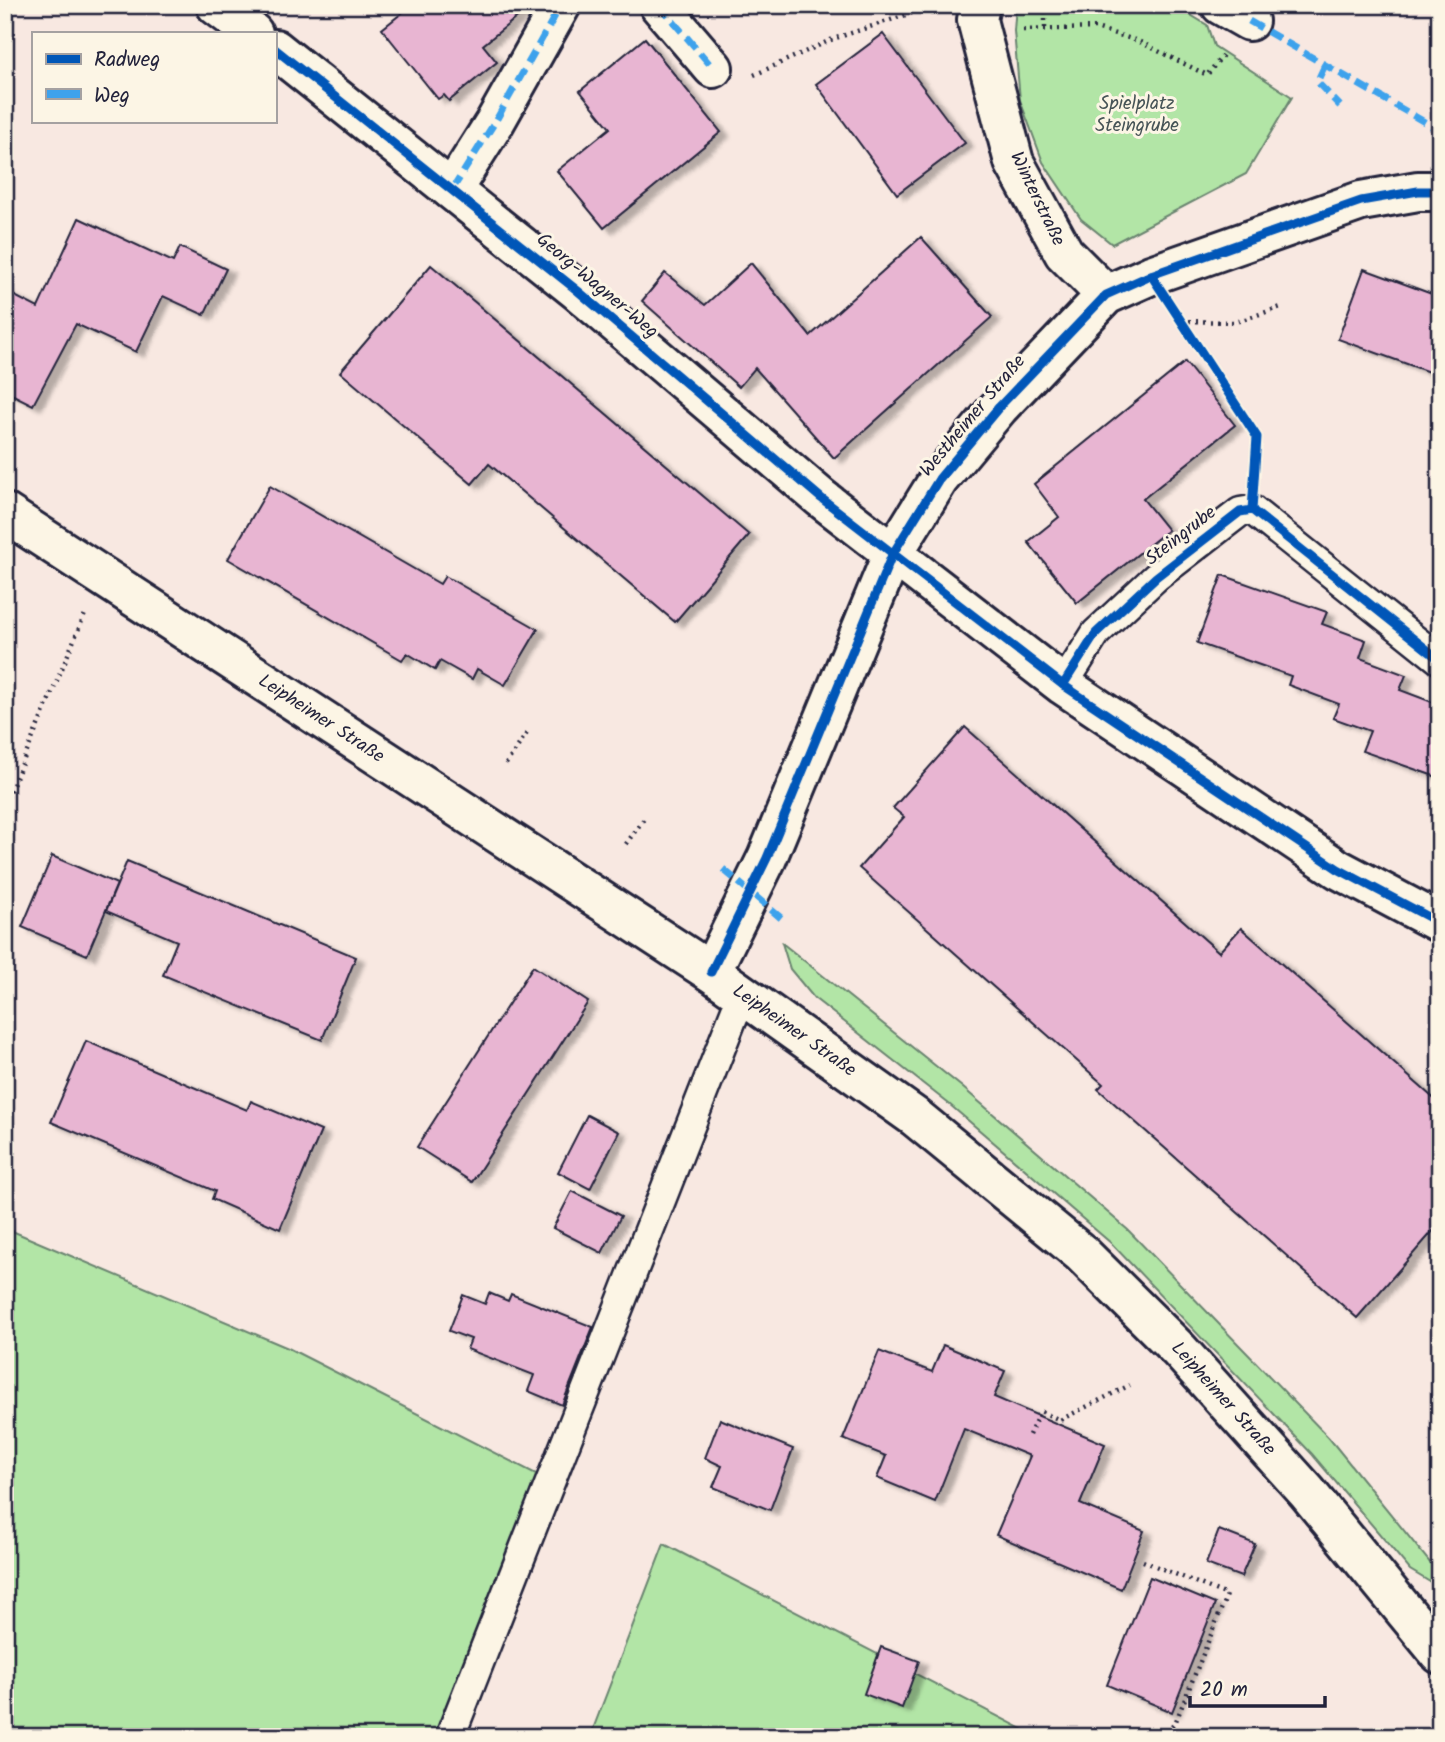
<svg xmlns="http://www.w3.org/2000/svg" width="1445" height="1742" viewBox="0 0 1445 1742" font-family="Kalam,sans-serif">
<defs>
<filter id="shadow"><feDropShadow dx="8" dy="4.5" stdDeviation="2" flood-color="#0004"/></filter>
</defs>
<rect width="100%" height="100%" fill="#f8e8e1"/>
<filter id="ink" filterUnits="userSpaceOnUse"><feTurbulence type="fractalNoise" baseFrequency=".0143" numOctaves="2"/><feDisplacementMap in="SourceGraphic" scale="14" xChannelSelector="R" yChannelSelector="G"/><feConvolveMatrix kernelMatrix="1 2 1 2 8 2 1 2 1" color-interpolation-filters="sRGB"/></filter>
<g filter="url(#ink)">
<g fill="#b2e5a6" stroke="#6a8470" stroke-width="2">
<path d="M1016,5H1174L1207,25L1214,46L1292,97L1246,174L1112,244L1081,219L1043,162L1020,100L1014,31Z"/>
<path d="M782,943L962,1087L1128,1230L1329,1438L1440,1575V1588L1410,1570L1312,1454L1112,1244L949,1104L814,998L790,969Z"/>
<path d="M5,1228L288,1348L542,1477L439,1737H5Z"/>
<path d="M664,1544L1038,1737H590Z"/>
</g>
<g fill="#e8b5d2" stroke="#22223b" stroke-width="2" filter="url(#shadow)">
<path d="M412,5H532L483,45L497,62L449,101L444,95L438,99L382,29Z"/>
<path d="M883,34L965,143L897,194L816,84Z"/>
<path d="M645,38L721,132L604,228L557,171L610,128L580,91Z"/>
<path d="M79,218L173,262L180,247L226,269L204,315L163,296L136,352L76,324L33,405L5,391V291L38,308Z"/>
<path d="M921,237L992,317L834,458L755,368L739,387L642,301L665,273L705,305L751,263L810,336Z"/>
<path d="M431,265L749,535L675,622L489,464L472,484L340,372Z"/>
<path d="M1364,269L1440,297V376L1338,339Z"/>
<path d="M1185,362L1235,425L1143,499L1168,530L1077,603L1028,542L1059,517L1034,484Z"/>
<path d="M270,486L440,584L445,576L538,629L505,685L477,669L472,679L440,661L435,670L407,653L402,660L228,559Z"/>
<path d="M1222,575L1327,612L1322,624L1366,640L1360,658L1406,675L1400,690L1440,705V778L1362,751L1370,731L1333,718L1339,704L1288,685L1291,676L1197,643Z"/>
<path d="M965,727L1219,952L1241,928L1440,1104V1223L1357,1318L1098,1089L1103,1084L859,868L904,817L893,808Z"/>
<path d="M52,856L117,884L87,955L22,927Z"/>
<path d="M127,861L356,957L322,1040L163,975L177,941L106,911Z"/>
<path d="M533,966L588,1002L472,1182L417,1147Z"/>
<path d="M86,1041L247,1110L251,1101L321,1131L280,1229L212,1199L215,1191L51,1122Z"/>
<path d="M587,1115L619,1132L590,1189L558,1172Z"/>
<path d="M572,1191L621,1216L602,1253L553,1228Z"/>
<path d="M489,1293L508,1301L511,1294L593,1327L562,1405L528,1391L534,1375L467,1349L471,1339L449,1331L463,1295L485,1304Z"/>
<path d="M943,1345L1005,1371L994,1397L1105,1444L1080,1504L1144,1531L1121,1589L996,1535L1030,1456L964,1429L935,1502L877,1478L886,1456L843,1439L879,1351L932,1372Z"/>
<path d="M720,1419L793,1449L770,1510L713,1487L722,1466L705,1458Z"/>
<path d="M1219,1530L1255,1544L1241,1577L1206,1564Z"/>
<path d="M1150,1577L1215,1604L1172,1712L1107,1685Z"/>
<path d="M881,1647L919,1661L902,1708L864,1694Z"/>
</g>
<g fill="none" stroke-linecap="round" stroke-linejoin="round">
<defs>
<g id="service">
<path d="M1063,685L1096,633L1156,577L1240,512L1252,510L1440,660"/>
<path d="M450,1737L742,994"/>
</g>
<g id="minor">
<path d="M216,5L253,33"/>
<path d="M659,5L713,68"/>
<path d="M980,5L977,20L1014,162L1064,253L1106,295"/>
<path d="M1221,5L1249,21"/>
<path d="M275,49L578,291L821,498L1063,685L1338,869L1440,923"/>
<path d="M452,190L495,122L561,5"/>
<path d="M711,972L767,858L892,555L939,479L999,407L1106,295L1151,275L1361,201L1418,191H1440"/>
</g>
<path id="secondary" d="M5,513L711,972L915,1117L1081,1253L1179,1350L1307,1492L1440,1654"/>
</defs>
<use href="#service" stroke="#22223b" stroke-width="33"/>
<use href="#minor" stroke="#22223b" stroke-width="44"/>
<use href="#secondary" stroke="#22223b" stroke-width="44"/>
<g stroke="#22223b" stroke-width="4.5" stroke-dasharray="2 5" stroke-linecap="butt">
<path d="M1045,5V29"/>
<path d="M1023,30L1096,28L1138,41L1207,75L1223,55"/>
<path d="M754,75L833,39L918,11L936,14"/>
<path d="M1182,321L1236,322L1284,306"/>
<path d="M506,764L527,733"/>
<path d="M5,804L85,614"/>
<path d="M626,844L646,816"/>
<path d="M1029,1435L1040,1411L1060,1420L1130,1385"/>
<path d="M1143,1561L1227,1595L1176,1721L1162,1737"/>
</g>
<use href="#service" stroke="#fcf5e5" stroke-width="28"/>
<use href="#minor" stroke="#fcf5e5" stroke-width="38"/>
<use href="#secondary" stroke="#fcf5e5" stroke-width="38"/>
<g stroke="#3ea2ec" stroke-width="7" stroke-dasharray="14 7" stroke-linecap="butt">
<path d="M659,5L713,68"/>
<path d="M1249,21L1440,131"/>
<path d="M1325,65L1317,82L1340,106"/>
<path d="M452,190L495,122L561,5"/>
<path d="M723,869L781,918"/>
</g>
<defs>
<g id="cycleway">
<path d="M275,49L578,291L821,498L1063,685L1338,869L1440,923"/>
<path d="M1151,275L1257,437L1252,510"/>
<path d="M1063,685L1096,633L1156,577L1240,512L1252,510L1440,660"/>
<path d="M711,972L767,858L892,555L939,479L999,407L1106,295L1151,275L1361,201L1418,191H1440"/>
</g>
</defs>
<use href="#cycleway" stroke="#fcf5e5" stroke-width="13"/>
<use href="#cycleway" stroke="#0057b8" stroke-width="9"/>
</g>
</g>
<g text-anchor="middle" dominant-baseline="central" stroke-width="6" stroke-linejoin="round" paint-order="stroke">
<g font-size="19" fill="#465356" stroke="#fcf5e5">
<text x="1137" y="104">Spielplatz<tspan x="1137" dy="22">Steingrube</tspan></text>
</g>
<g font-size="19" fill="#22223b" stroke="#fcf5e5">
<text transform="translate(1037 199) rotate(64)">Winterstraße</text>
<text transform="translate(597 286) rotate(40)">Georg-Wagner-Weg</text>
<text transform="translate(973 416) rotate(-50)">Westheimer Straße</text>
<text transform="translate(1181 536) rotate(-38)">Steingrube</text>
<text transform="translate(321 719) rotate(33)">Leipheimer Straße</text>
<text transform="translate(794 1031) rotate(35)">Leipheimer Straße</text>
<text transform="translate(1223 1399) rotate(48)">Leipheimer Straße</text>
</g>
</g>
<rect width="1445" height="1742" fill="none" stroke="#fcf5e5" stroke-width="28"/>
<rect x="14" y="14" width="1417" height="1714" fill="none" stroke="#22223b" stroke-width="2.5" filter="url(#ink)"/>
<rect x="32" y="32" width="245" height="91" fill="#fcf5e5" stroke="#a5a1a1" stroke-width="2"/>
<rect x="46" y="54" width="35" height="10" fill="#0057b8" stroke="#a5a1a1" stroke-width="2"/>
<text x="94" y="66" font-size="21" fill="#22223b">Radweg</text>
<rect x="46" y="89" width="35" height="10" fill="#3ea2ec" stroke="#a5a1a1" stroke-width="2"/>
<text x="94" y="102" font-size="21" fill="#22223b">Weg</text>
<path d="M1190 1696v10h135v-10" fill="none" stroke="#22223b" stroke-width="3.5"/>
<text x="1200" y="1696" font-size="21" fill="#22223b" stroke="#fcf5e5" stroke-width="5" paint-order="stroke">20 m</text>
</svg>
